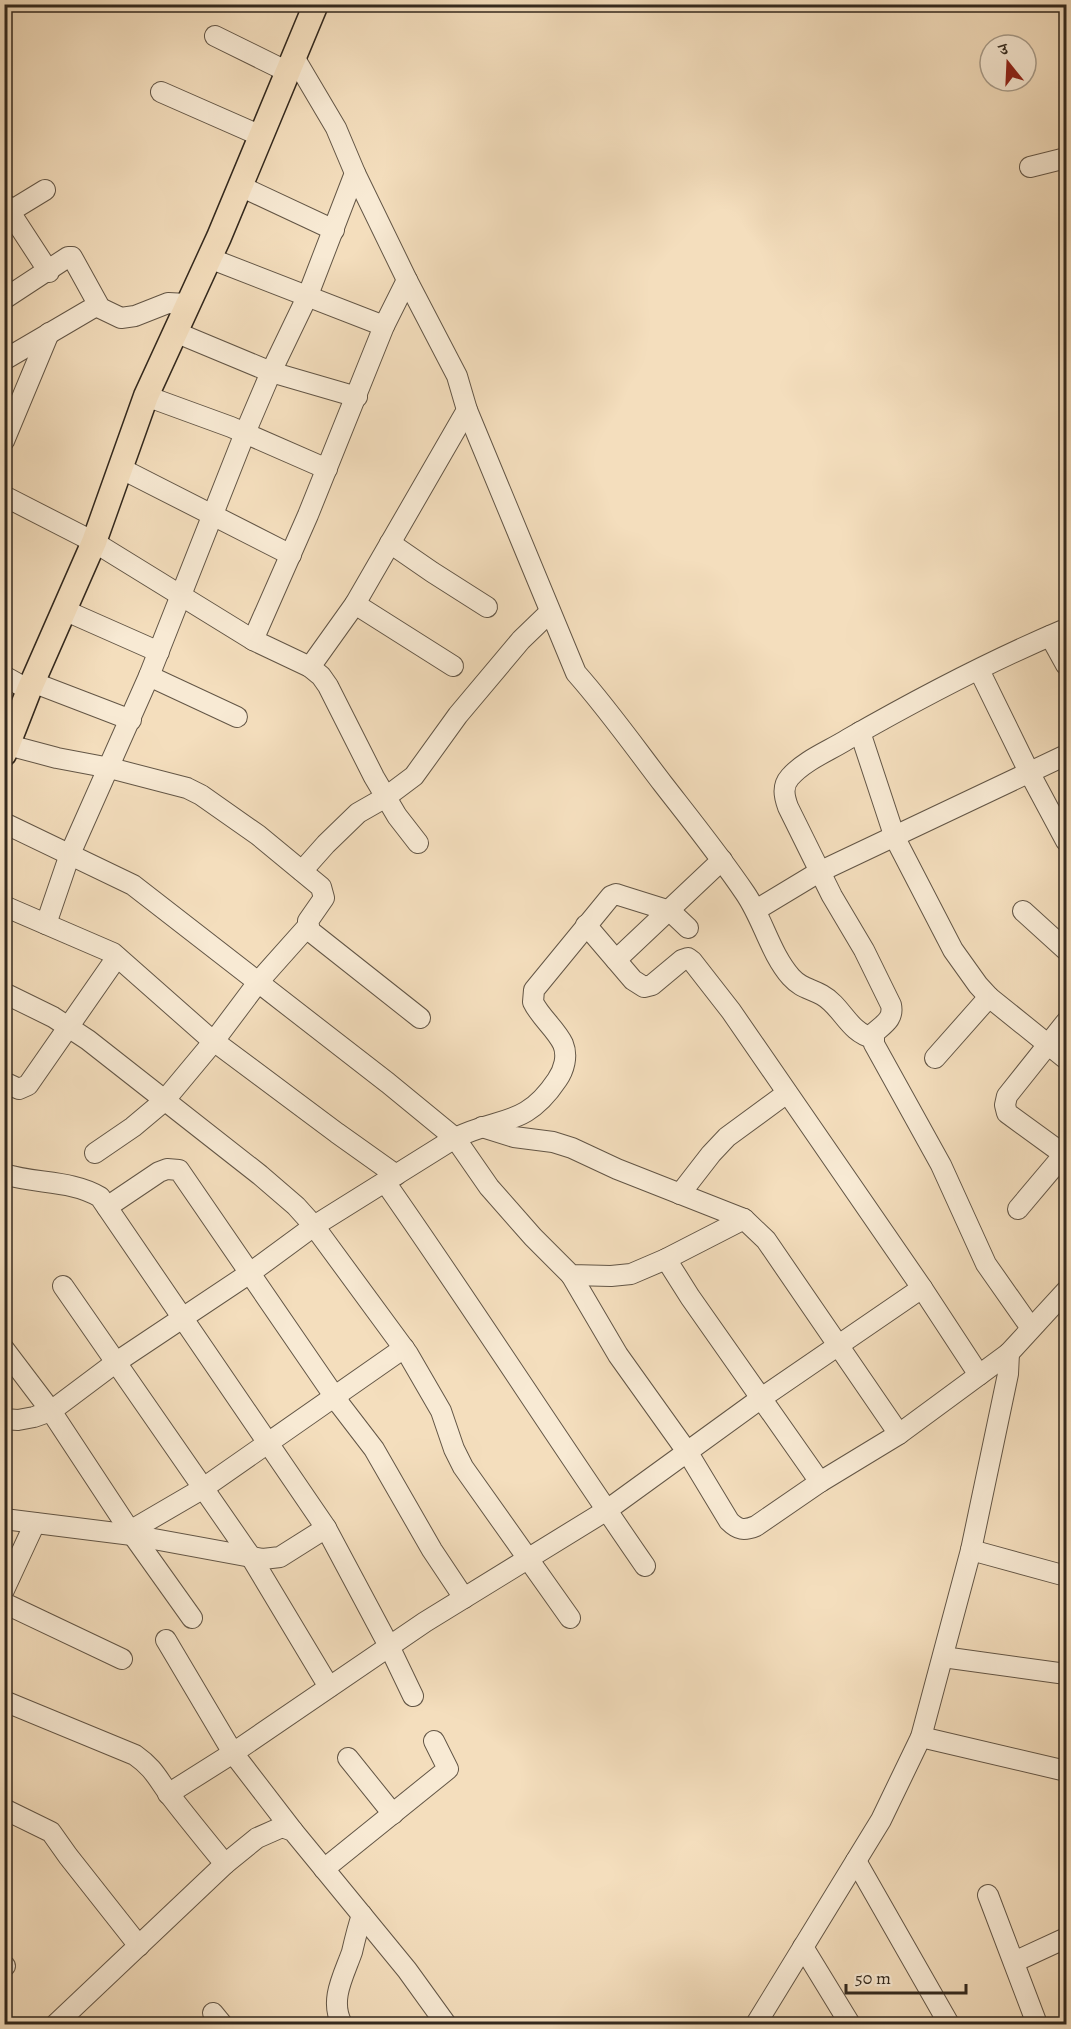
<svg xmlns="http://www.w3.org/2000/svg" width="1071" height="2029" viewBox="0 0 1071 2029" font-family="Alegreya,'Noto Serif Devanagari',serif">
<rect width="100%" height="100%" fill="#f4debd"/>
<filter id="stains"><feTurbulence type="fractalNoise" baseFrequency=".00333" numOctaves="4"/><feColorMatrix values="0 0 0 0 .2 0 0 0 0 .09 0 0 0 0 .02 0 0 0 .5 -.17"/></filter>
<radialGradient id="worn" r=".72"><stop offset=".6" stop-color="#630" stop-opacity="0"/><stop offset="1" stop-color="#630" stop-opacity=".3"/></radialGradient>
<g fill="none" stroke-linecap="round" stroke-linejoin="round">
<defs>
<g id="minor">
<path d="M215,36L288,72"/>
<path d="M294,57L336,128L355,173L407,280L457,376L467,410L576,673C607,708 634,746 663,784C691,820 720,856 745,893C763,919 770,953 791,977C801,988 809,988 822,995C842,1006 849,1033 873,1038"/>
<path d="M161,92L261,136"/>
<path d="M1030,167L1066,158"/>
<path d="M240,186L334,230"/>
<path d="M4,203L49,272"/>
<path d="M4,215L45,190"/>
<path d="M209,258L384,326"/>
<path d="M4,299L68,257H72L98,304L96,306L4,360"/>
<path d="M96,306L121,318L135,316L168,303L187,304"/>
<path d="M175,332L271,372L357,397"/>
<path d="M146,396L231,427L327,469"/>
<path d="M4,441L49,333"/>
<path d="M120,468L291,555"/>
<path d="M4,496L94,542L253,640L310,667L321,676L328,686L374,777L397,816L418,843"/>
<path d="M390,543L432,572L487,607"/>
<path d="M355,604L453,666"/>
<path d="M64,610L159,652"/>
<path d="M1050,636L1066,665"/>
<path d="M253,640L308,515L384,326L407,280"/>
<path d="M310,667L355,604L467,410"/>
<path d="M979,670L1029,772L1066,841"/>
<path d="M4,676L29,690"/>
<path d="M149,676L237,717"/>
<path d="M32,682L131,720"/>
<path d="M860,732L895,838L953,950L978,985L989,997L1066,1059"/>
<path d="M8,745L57,758L110,768L187,788L201,795L258,835L321,887L324,898L308,921L310,931L420,1018"/>
<path d="M4,823L133,885L388,1083L455,1138L489,1187L533,1237L571,1275L611,1276L631,1274L666,1259L744,1219L766,1240L899,1434"/>
<path d="M302,871L326,844L358,813L386,797L414,776L458,715L521,640L550,612"/>
<path d="M4,906L113,953L207,1036L337,1133L396,1175"/>
<path d="M756,910L819,872L1066,755"/>
<path d="M1023,911L1066,950"/>
<path d="M46,924L70,854L149,676L245,433L271,372L308,295L355,173"/>
<path d="M586,925L633,980L644,987L652,985L682,960L688,958L692,961L731,1011L922,1288L979,1375"/>
<path d="M616,960L722,860"/>
<path d="M4,993L53,1017L88,1040L260,1175L296,1206L314,1226L408,1354L441,1411L454,1449L463,1467L570,1618"/>
<path d="M1066,1022L1007,1096L1005,1105L1007,1113L1066,1156"/>
<path d="M935,1058L989,997"/>
<path d="M4,1082L19,1089L28,1085L117,957"/>
<path d="M482,1127L514,1137L553,1142L572,1148L617,1169L744,1219"/>
<path d="M95,1153L133,1127L164,1101L214,1041L259,981L308,926"/>
<path d="M4,1174C35,1184 72,1180 100,1197L326,1528L280,1557L263,1559L132,1535L4,1519"/>
<path d="M385,1182C474,1309 557,1439 645,1566"/>
<path d="M680,1194L711,1154L727,1137L787,1093"/>
<path d="M107,1207L159,1172L167,1169L179,1170L341,1406L374,1449L432,1550L464,1598"/>
<path d="M1018,1209L1066,1152"/>
<path d="M666,1259L690,1297L820,1482"/>
<path d="M571,1275L618,1355L688,1453L729,1521C738,1530 744,1531 756,1526L820,1482L899,1434L1009,1353L1066,1291"/>
<path d="M63,1286L251,1557L329,1687"/>
<path d="M1031,1328L986,1264L941,1165L874,1044V1033C884,1024 894,1019 891,1005L864,950L832,896L788,807C784,796 782,786 790,777C805,760 829,751 848,739C918,699 992,660 1066,629"/>
<path d="M4,1349L51,1411L130,1531L192,1618"/>
<path d="M4,1419L18,1420L34,1417L51,1411L115,1363L250,1273L314,1226L455,1138C500,1116 525,1128 557,1080C564,1070 568,1056 563,1044C556,1029 540,1017 533,1002L534,990L611,896L616,894L622,896L670,911L688,928"/>
<path d="M326,1528L389,1646L413,1696"/>
<path d="M130,1531L202,1489L404,1348"/>
<path d="M971,1550L1066,1576"/>
<path d="M4,1590L35,1523"/>
<path d="M4,1603L122,1659"/>
<path d="M166,1640L233,1753L293,1831"/>
<path d="M943,1657L1066,1674"/>
<path d="M4,1701L135,1755C155,1769 158,1780 172,1798C189,1820 207,1842 225,1864"/>
<path d="M921,1737L1066,1771"/>
<path d="M348,1758L393,1814"/>
<path d="M168,1794L233,1753L425,1622L607,1510L760,1399L922,1288"/>
<path d="M4,1809L51,1832L68,1856L139,1946"/>
<path d="M856,1861L949,2024"/>
<path d="M324,1869L448,1769L434,1741"/>
<path d="M988,1895L1037,2024"/>
<path d="M803,1947L850,2024"/>
<path d="M1014,1962L1066,1938"/>
<path d="M4,1966H5"/>
<path d="M213,2013L222,2024"/>
<path d="M56,2024L225,1864L257,1838L282,1827L293,1831L307,1848L407,1970L446,2024"/>
<path d="M342,2024C329,2000 344,1975 352,1952C355,1939 358,1927 362,1915"/>
<path d="M756,2024L881,1820L921,1737L971,1550L1008,1374L1009,1353"/>
</g>
<path id="major" d="M4,754L29,690L94,542L146,396L219,237L316,4"/>
</defs>
<use href="#minor" stroke="#635646" stroke-width="22"/>
<use href="#major" stroke="#33291e" stroke-width="27"/>
<use href="#minor" stroke="#f8ead4" stroke-width="20"/>
<use href="#major" stroke="#f4debd" stroke-width="24"/>
</g>
<rect width="1071" height="2029" fill="none" stroke="#f4debd" stroke-width="24"/>
<rect x="6" y="6" width="1059" height="2017" fill="none" stroke="#33291e" stroke-width="3"/>
<rect x="12" y="12" width="1047" height="2005" fill="none" stroke="#33291e" stroke-width="1.5"/>
<g transform="translate(1008 63) rotate(342)"><circle r="28" fill="#f8ead4" stroke="#a99d8b" stroke-width="1.5"/>
<path d="M0-4.5L10 22L0 15L-10 22Z" fill="#8f2418"/>
<text y="-9" font-size="16" font-weight="bold" text-anchor="middle" fill="#33291e">उ</text>
</g>
<path d="M846 1984v9h120v-9" fill="none" stroke="#33291e" stroke-width="3"/>
<text x="855" y="1984" font-size="18" fill="#33291e" stroke="#f8ead4" stroke-width="4.5" paint-order="stroke">50 m</text>
<rect width="100%" height="100%" filter="url(#stains)"/>
<rect width="100%" height="100%" fill="url(#worn)"/>
</svg>
